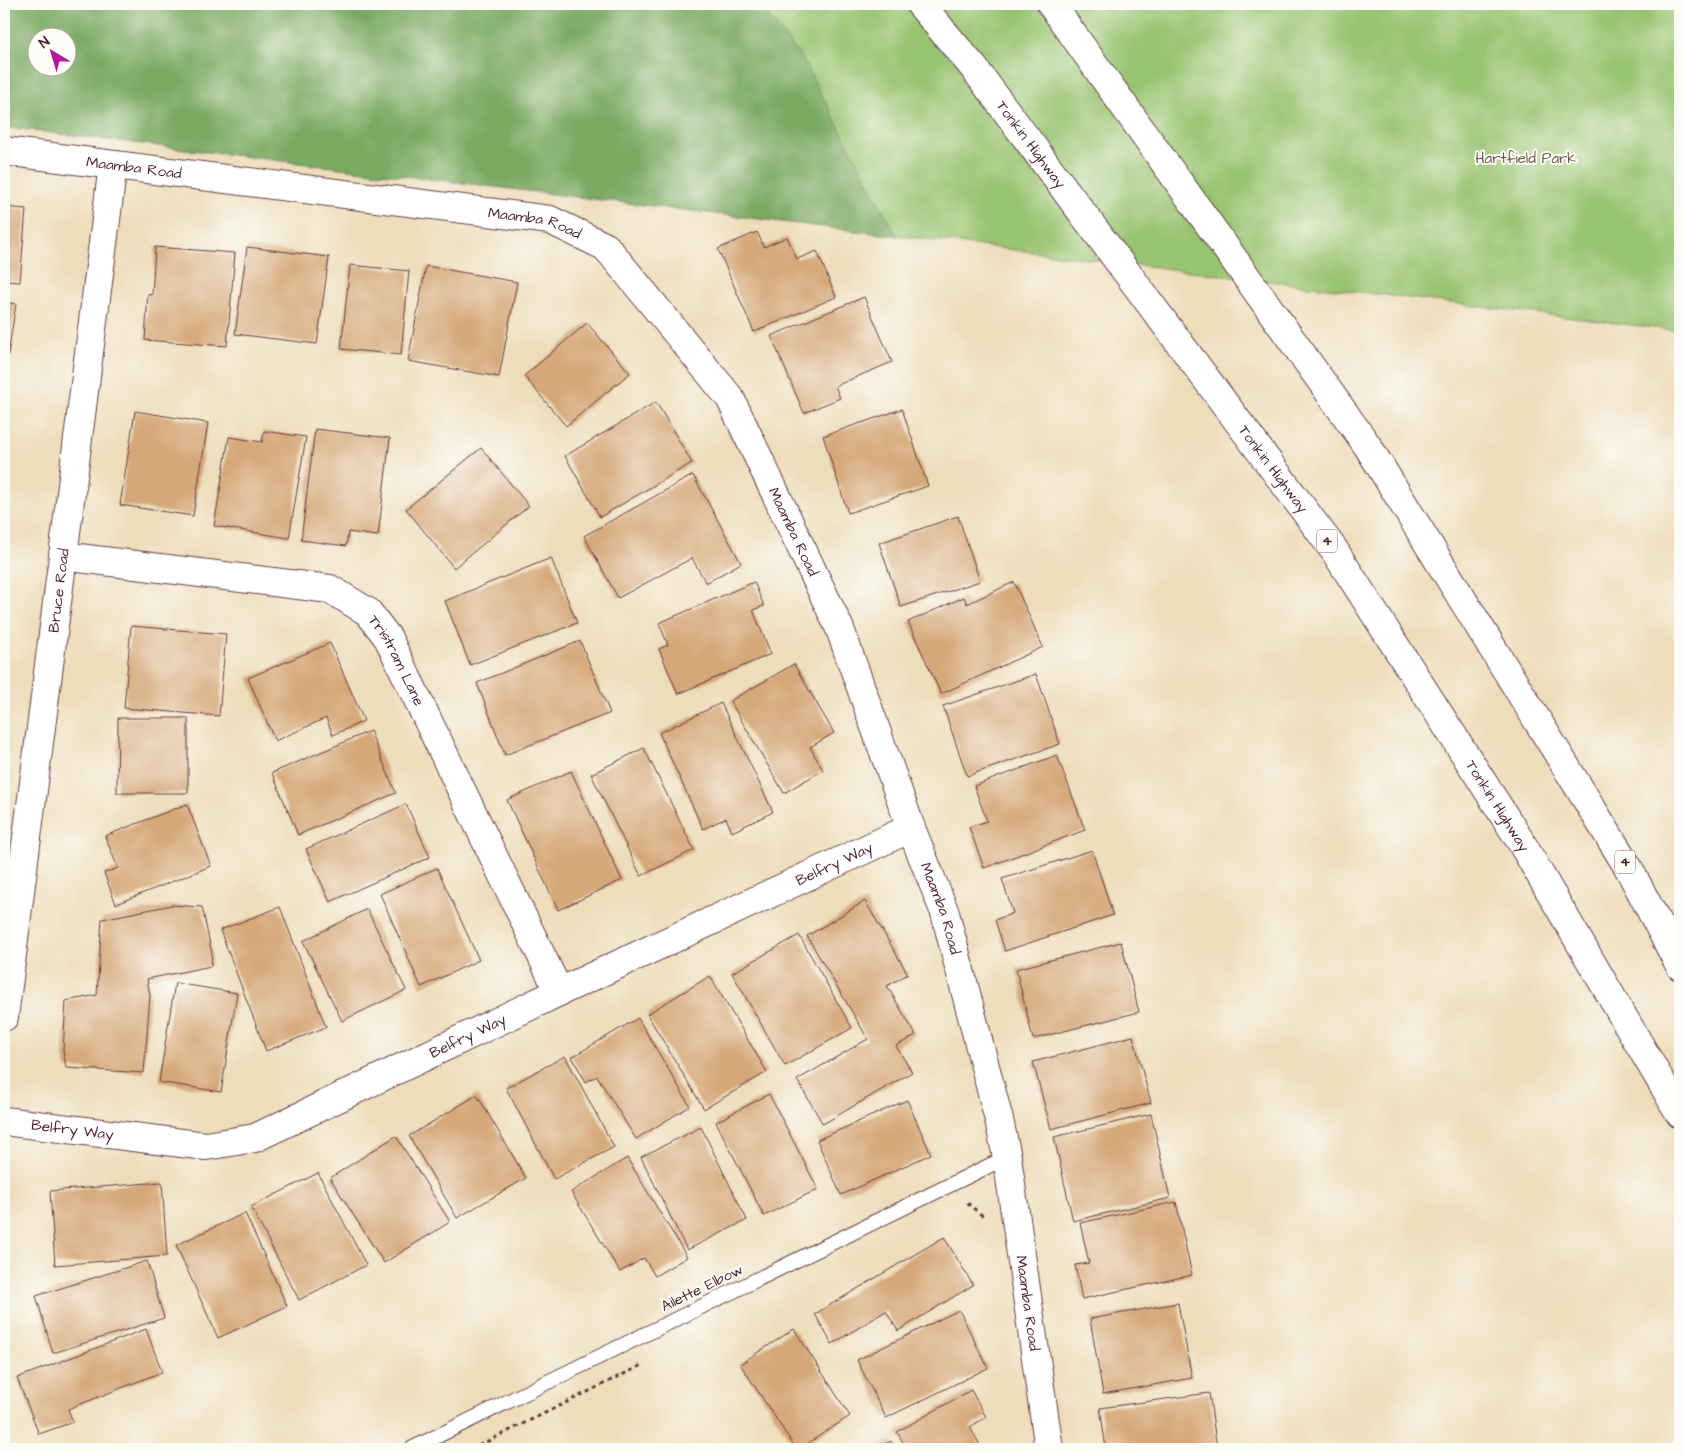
<svg xmlns="http://www.w3.org/2000/svg" width="1684" height="1453" viewBox="0 0 1684 1453" font-family="'Architects Daughter',sans-serif">
<rect width="100%" height="100%" fill="#fdfcf7"/>
<filter id="ink" filterUnits="userSpaceOnUse"><feTurbulence type="fractalNoise" baseFrequency=".02" numOctaves="2"/><feDisplacementMap in="SourceGraphic" scale="10" xChannelSelector="R" yChannelSelector="G"/><feConvolveMatrix kernelMatrix="1 2 1 2 8 2 1 2 1" color-interpolation-filters="sRGB"/></filter>
<filter id="wash" filterUnits="userSpaceOnUse"><feTurbulence type="fractalNoise" baseFrequency=".0096" numOctaves="4" result="noise"/><feDisplacementMap in="SourceGraphic" scale="20" xChannelSelector="R" yChannelSelector="G"/><feGaussianBlur stdDeviation="1.12" result="paint"/><feColorMatrix in="noise" values="0 0 0 0 0 0 0 0 0 0 0 0 0 0 0 0 0 1.4 0 .05"/><feComposite in="paint" operator="in"/></filter>
<g filter="url(#wash)">
<rect width="100%" height="100%" fill="#edddbb"/>
<path fill="#98c370" stroke="#71714e" fill-rule="evenodd" d="M4,4H1680V331L4,127ZM38,38H68V68H38Z"/>
<path fill="#7aa962" stroke="#626446" fill-rule="evenodd" d="M4,4H759L802,58L897,236L4,127ZM38,38H68V68H38Z"/>
<g id="blocks">
<g fill="#d5a879">
<path d="M4,207L26,209L20,282L4,281Z"/>
<path d="M757,232L764,247L787,237L797,259L817,251L836,297L754,332L718,249Z"/>
<path d="M155,247L235,253L227,346L145,340L148,294L152,295Z"/>
<path d="M247,247L329,257L317,344L235,334Z"/>
<path d="M350,265L409,271L401,355L341,349Z"/>
<path d="M426,266L517,282L499,377L408,361Z"/>
<path d="M864,297L892,362L835,386L840,398L804,413L771,336Z"/>
<path d="M4,302L16,304L5,374H4Z"/>
<path d="M587,323L630,373L566,426L524,376Z"/>
<path d="M656,402L692,463L600,517L565,456Z"/>
<path d="M902,409L928,486L848,513L823,436Z"/>
<path d="M135,411L208,423L193,516L120,505Z"/>
<path d="M315,429L390,438L378,536L348,532L346,546L301,540Z"/>
<path d="M264,431L306,437L289,538L214,526L229,437L262,442Z"/>
<path d="M481,448L529,506L454,568L406,509Z"/>
<path d="M693,475L741,563L706,583L692,558L618,598L584,536Z"/>
<path d="M958,516L980,581L901,607L879,543Z"/>
<path d="M551,558L577,623L470,665L445,601Z"/>
<path d="M754,582L764,606L753,610L771,654L678,694L659,649L668,645L659,623Z"/>
<path d="M1014,582L1043,647L941,694L908,622L964,597L967,604Z"/>
<path d="M131,626L226,634L219,716L124,708Z"/>
<path d="M580,641L610,713L505,755L477,683Z"/>
<path d="M330,643L364,721L333,735L326,718L275,741L248,678Z"/>
<path d="M794,664L834,733L810,747L823,770L784,793L730,701Z"/>
<path d="M1036,674L1060,744L967,776L943,706Z"/>
<path d="M721,703L773,812L732,832L726,818L703,829L659,733Z"/>
<path d="M118,718H188V793H117Z"/>
<path d="M370,731L396,793L298,835L272,773Z"/>
<path d="M644,748L694,850L641,876L591,774Z"/>
<path d="M1057,755L1085,830L984,868L969,827L987,821L974,786Z"/>
<path d="M571,771L622,880L558,910L507,800Z"/>
<path d="M187,804L211,866L116,904L104,873L118,868L105,836Z"/>
<path d="M406,804L430,857L330,902L306,849Z"/>
<path d="M1092,850L1113,915L1005,951L995,920L1013,913L1002,879Z"/>
<path d="M437,868L479,960L421,987L380,894Z"/>
<path d="M865,901L908,974L887,986L916,1035L896,1046L912,1072L823,1124L797,1080L868,1039L807,936Z"/>
<path d="M172,905L202,907L212,954L211,966L147,979L150,995L144,1073L66,1068L63,1050L66,1001L97,995L102,919Z"/>
<path d="M280,907L326,1027L266,1051L220,930Z"/>
<path d="M367,909L406,990L342,1021L303,941Z"/>
<path d="M799,935L852,1028L785,1066L732,973Z"/>
<path d="M1121,942L1139,1012L1033,1039L1016,969Z"/>
<path d="M710,976L767,1072L704,1109L647,1014Z"/>
<path d="M175,983L237,993L221,1092L159,1082Z"/>
<path d="M638,1018L690,1106L636,1139L597,1076L586,1082L572,1057Z"/>
<path d="M1133,1036L1151,1103L1051,1129L1033,1062Z"/>
<path d="M565,1056L614,1147L554,1179L506,1088Z"/>
<path d="M769,1094L818,1189L764,1216L716,1122Z"/>
<path d="M477,1095L526,1178L457,1218L409,1136Z"/>
<path d="M907,1100L931,1154L841,1195L817,1140Z"/>
<path d="M1151,1114L1170,1198L1073,1221L1054,1137Z"/>
<path d="M701,1127L747,1220L687,1250L641,1157Z"/>
<path d="M396,1136L450,1222L384,1263L330,1178Z"/>
<path d="M627,1158L687,1257L655,1276L644,1258L620,1272L571,1192Z"/>
<path d="M318,1173L366,1265L299,1300L251,1207Z"/>
<path d="M162,1182L167,1256L55,1265L50,1191Z"/>
<path d="M1176,1202L1192,1275L1082,1299L1075,1265L1089,1263L1080,1223Z"/>
<path d="M245,1213L287,1306L218,1338L176,1245Z"/>
<path d="M944,1237L973,1285L898,1331L886,1311L832,1344L815,1314Z"/>
<path d="M147,1261L164,1318L53,1353L36,1296Z"/>
<path d="M1178,1303L1192,1378L1103,1394L1090,1319Z"/>
<path d="M959,1310L988,1368L886,1418L857,1360Z"/>
<path d="M146,1329L162,1372L68,1409L73,1422L39,1434L17,1378Z"/>
<path d="M794,1329L850,1416L799,1449H796L740,1364Z"/>
<path d="M971,1390L986,1417L970,1427L982,1449H907L897,1432Z"/>
<path d="M1209,1393L1217,1449H1106L1100,1408Z"/>
<path d="M891,1441L896,1449H875Z"/>
</g>
</g>
</g>
<g filter="url(#ink)">
<use href="#blocks" fill-opacity="0" stroke="#623c41" stroke-width="1"/>
<g fill="none" stroke-linecap="round" stroke-linejoin="round">
<defs>
<path id="service" d="M411,1449L1007,1157"/>
<g id="minor">
<path id="s1" d="M4,151L550,220L606,247L730,398L840,629L911,828L945,913L999,1120L1007,1157L1049,1449"/>
<path id="s2" d="M63,556L330,589L368,612L388,638L559,992"/>
<path id="s3" d="M4,1017L113,165"/>
<path id="s4" d="M4,1121L206,1146L255,1138L559,992L911,828"/>
</g>
<g id="trunk">
<path id="s5" d="M920,4L974,68L1334,550L1521,842L1680,1114"/>
<path d="M1051,4L1367,445L1628,867L1680,966"/>
</g>
</defs>
<use href="#service" stroke="#623c41" stroke-width="16"/>
<use href="#minor" stroke="#623c41" stroke-width="30"/>
<use href="#trunk" stroke="#623c41" stroke-width="30"/>
<g stroke="#623c41" stroke-width="3" stroke-dasharray="4 4" stroke-linecap="butt">
<path d="M967,1203L983,1216"/>
<path d="M472,1449L638,1367L641,1365"/>
</g>
<use href="#service" stroke="#fff" stroke-width="14"/>
<use href="#minor" stroke="#fff" stroke-width="28"/>
<use href="#trunk" stroke="#fff" stroke-width="28"/>
</g>
</g>
<g text-anchor="middle" dominant-baseline="central" stroke-width="4" stroke-linejoin="round" paint-order="stroke">
<g fill="#fdfcf7" stroke="#806168" stroke-width="1">
<rect x="1317" y="529.5" width="20" height="23" rx="4"/>
<rect x="1615" y="850.5" width="20" height="23" rx="4"/>
</g>
<g font-size="14" font-weight="bold" fill="#4a1f2b">
<text x="1327" y="541">4</text>
<text x="1625" y="862">4</text>
</g>
<g font-size="15" fill="#4a1f2b" stroke="#fdfcf7">
<text stroke="none"><textPath href="#s5" startOffset="179">Tonkin Highway</textPath></text>
<text stroke="none"><textPath href="#s1" startOffset="131">Maamba Road</textPath></text>
<text stroke="none"><textPath href="#s1" startOffset="536">Maamba Road</textPath></text>
<text stroke="none"><textPath href="#s5" startOffset="584">Tonkin Highway</textPath></text>
<text stroke="none"><textPath href="#s1" startOffset="956">Maamba Road</textPath></text>
<text stroke="none"><textPath href="#s3" startOffset="430">Bruce Road</textPath></text>
<text stroke="none"><textPath href="#s2" startOffset="370">Tristram Lane</textPath></text>
<text stroke="none"><textPath href="#s5" startOffset="989">Tonkin Highway</textPath></text>
<text stroke="none"><textPath href="#s4" startOffset="894">Belfry Way</textPath></text>
<text stroke="none"><textPath href="#s1" startOffset="1361">Maamba Road</textPath></text>
<text stroke="none"><textPath href="#s4" startOffset="489">Belfry Way</textPath></text>
<text stroke="none"><textPath href="#s4" startOffset="69">Belfry Way</textPath></text>
<text transform="translate(702 1288) rotate(-26)">Ailette Elbow</text>
<text stroke="none"><textPath href="#s1" startOffset="1766">Maamba Road</textPath></text>
</g>
<g font-size="15" fill="#655843" stroke="#fdfcf7">
<text x="1526" y="158">Hartfield Park</text>
</g>
</g>
<rect width="1684" height="1453" fill="none" stroke="#fdfcf7" stroke-width="20"/>
<g transform="translate(52 52) rotate(322)"><circle r="24" fill="#fdfcf7" stroke="#b5a4a5"/>
<path d="M0-4L9 19L0 12L-9 19Z" fill="#b5179e"/>
<text y="-8" font-size="14" font-weight="bold" text-anchor="middle" fill="#4a1f2b">N</text>
</g>
</svg>
